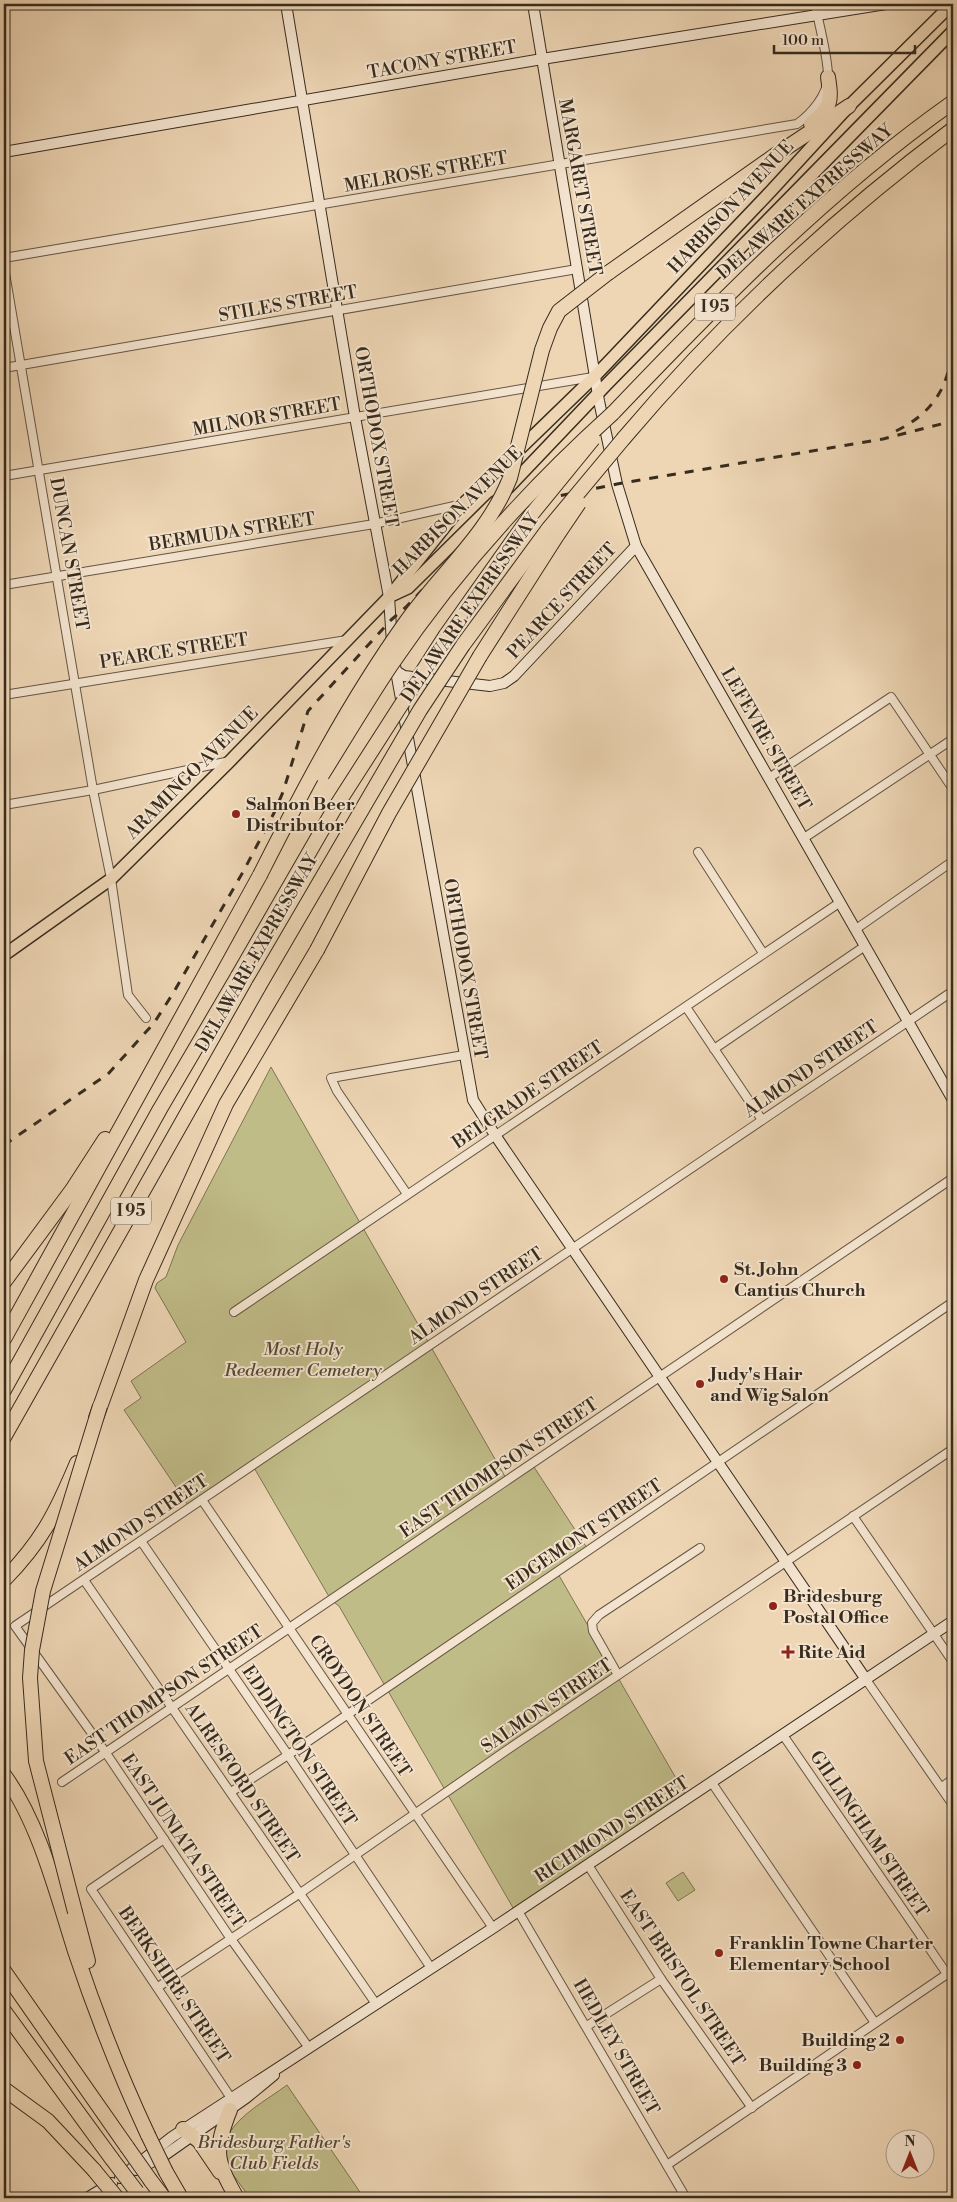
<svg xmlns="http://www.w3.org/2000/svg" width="957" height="2202" viewBox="0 0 957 2202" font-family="'Libre Bodoni',serif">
<rect width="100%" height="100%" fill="#eed6b5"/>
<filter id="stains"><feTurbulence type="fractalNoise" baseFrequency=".004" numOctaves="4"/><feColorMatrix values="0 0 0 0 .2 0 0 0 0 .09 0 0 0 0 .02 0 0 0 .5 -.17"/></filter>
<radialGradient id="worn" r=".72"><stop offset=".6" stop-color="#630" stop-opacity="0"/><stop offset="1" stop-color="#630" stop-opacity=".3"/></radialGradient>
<g fill="#c0bc88" stroke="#7c7453">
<path d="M271,1067L507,1480L532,1464L589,1551L557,1572L688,1799L516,1913L339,1606L331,1600L253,1466L190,1508L124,1410L141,1398L131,1381L186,1342L155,1288L157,1283L166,1277L178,1245Z"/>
<path d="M683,1872L695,1890L678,1901L666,1883Z"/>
<path d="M287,2085L364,2198H250L226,2165L225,2135H228C241,2113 267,2100 287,2085Z"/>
</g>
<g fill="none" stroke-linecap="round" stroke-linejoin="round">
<defs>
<g id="street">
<path d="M4,258L797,124C811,114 828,95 828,76C828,57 819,24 815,4"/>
<path d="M4,267L93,790L111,879L128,995L146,1018"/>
<path d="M4,368L577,269"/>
<path d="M4,476L593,377"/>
<path d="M4,585L374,524L463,504"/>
<path d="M4,695L347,640"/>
<path d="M769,778L891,697L953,789"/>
<path d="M4,805L93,790L230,761"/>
<path d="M804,838L953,739"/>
<path d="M698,852L763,953"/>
<path d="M856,929L953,861"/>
<path d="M686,1007L762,1120"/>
<path d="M714,1049L865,946"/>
<path d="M407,1194L337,1091L331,1078L464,1055"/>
<path d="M234,1312L839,903"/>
<path d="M202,1500L493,1928"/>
<path d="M853,1516L953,1662"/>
<path d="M141,1541L288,1755L431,1968"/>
<path d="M84,1580L376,2004"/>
<path d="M618,1675L593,1631L592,1623L599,1615L700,1548"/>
<path d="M867,1681L953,1805"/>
<path d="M783,1735L947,1974"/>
<path d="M62,1782L953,1178"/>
<path d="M712,1783L875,2023"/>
<path d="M942,1787L953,1779"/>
<path d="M231,1792L288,1755L953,1302"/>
<path d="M164,1839L91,1889L231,2098"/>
<path d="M588,1865L661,1979L752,2108"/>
<path d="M518,1911L686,2198"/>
<path d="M158,1987L299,1894L507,1750L953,1449"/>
<path d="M587,2026L661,1979"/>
<path d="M309,2048L231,1939L106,1753L15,1626L953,991"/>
<path d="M667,2165L953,1970"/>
</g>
<g id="secondary">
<path d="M286,4L355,417L389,597L392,643"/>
<path d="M533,4L599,401L617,484L636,546L953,1100"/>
<path d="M4,152L542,59L886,4"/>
<path d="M394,660L473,1100L495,1135L867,1681"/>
<path d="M394,670L404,676L490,686L504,683L514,676L636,546"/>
<path d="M136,2170L162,2157L246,2098L274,2075"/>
<path d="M120,2178L172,2137L493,1928L953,1621"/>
<path d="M87,2198L112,2183"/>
</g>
<g id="primary">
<path d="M508,488L607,384L953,31"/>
<path d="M393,595L408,588L495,502"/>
<path d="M4,955L111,879L230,761L389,597L463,504L595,376L771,191L849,106L952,4"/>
</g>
<g id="highway">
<path d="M811,124C831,107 832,103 828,77"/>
<path d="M608,273L774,156L849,106"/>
<path d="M613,413C720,301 827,191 953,102"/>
<path d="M624,438C722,322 832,220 953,129"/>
<path d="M446,635L531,515"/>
<path d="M463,645L549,528"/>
<path d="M480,656L558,534"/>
<path d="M4,1282L72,1190L105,1139"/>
<path d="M4,1339L260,875"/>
<path d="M4,1390L160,1109L238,976"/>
<path d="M96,1418L146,1280L226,1104L317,950"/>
<path d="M4,1437L259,986"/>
<path d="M4,1580C42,1541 56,1513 77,1463"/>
<path d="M4,1775C39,1822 57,1895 75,1951C96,2014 120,2075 148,2135"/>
<path d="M75,1912L88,1961"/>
<path d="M4,1971L127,2147"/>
<path d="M4,2011L112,2159"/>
<path d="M4,2089L48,2121L94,2170"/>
<path d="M230,2110C214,2150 215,2161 237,2198"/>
<path d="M183,2129L199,2141L220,2172"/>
<path d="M166,2172L181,2198"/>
<path d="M151,2181L164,2198"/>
</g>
</defs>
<use href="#street" stroke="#655644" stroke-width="10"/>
<use href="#secondary" stroke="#372c1e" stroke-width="12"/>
<use href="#primary" stroke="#372c1e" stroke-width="14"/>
<use href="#highway" stroke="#372c1e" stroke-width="16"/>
<use href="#street" stroke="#f4e4cf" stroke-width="8"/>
<use href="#secondary" stroke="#f4e4cf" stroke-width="10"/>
<use href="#primary" stroke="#eed6b5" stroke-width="11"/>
<use href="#highway" stroke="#eed6b5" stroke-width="14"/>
<g stroke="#372c1e" stroke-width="3" stroke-dasharray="9 9" stroke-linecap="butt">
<path d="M4,4H6"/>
<path d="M896,431C929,415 947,391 951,356"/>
<path d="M952,581L953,580"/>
<path d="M4,1145L108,1074L154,1023L172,995L243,872L274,813L283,792L308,711L391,620L406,607L471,539L504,517L544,499L617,484L883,439L953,421"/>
</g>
<defs>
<g id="highway-bridge">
<path d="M531,515L593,439"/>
<path d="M549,528L624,438"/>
<path d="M558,534L579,503"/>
<path d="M322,775C345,738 367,701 391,665C454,572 530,488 613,413"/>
<path d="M260,875C304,788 349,702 406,622C440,574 488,534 510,478L542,350L550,328L559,311L608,273"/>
<path d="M317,950L389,813L480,656"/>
<path d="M238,976L333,811L446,635"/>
<path d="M259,986L420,710L463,645"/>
<path d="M75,1912L36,1761L30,1678L32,1650L43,1591L100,1406"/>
<path d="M148,2135L166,2172"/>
<path d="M127,2147L151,2181"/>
<path d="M112,2159L137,2192"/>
<path d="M94,2170L117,2198"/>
</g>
</defs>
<use href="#highway-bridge" stroke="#372c1e" stroke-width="16" stroke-linecap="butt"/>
<use href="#highway-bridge" stroke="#eed6b5" stroke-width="14"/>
</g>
<g fill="#8f2418" stroke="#f4e4cf" stroke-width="2">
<circle cx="236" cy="814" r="5"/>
<circle cx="724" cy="1279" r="5"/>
<circle cx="700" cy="1384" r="5"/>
<circle cx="773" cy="1606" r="5"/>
<path d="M785.5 1644.5h5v5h5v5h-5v5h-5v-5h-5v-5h5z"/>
<circle cx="719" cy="1953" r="5"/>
<circle cx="900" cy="2040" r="5"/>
<circle cx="857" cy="2065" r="5"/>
</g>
<g text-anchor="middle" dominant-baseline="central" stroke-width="4" stroke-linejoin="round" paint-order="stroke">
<g fill="#f4e4cf" stroke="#706353" stroke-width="1">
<rect x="695" y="293.5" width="40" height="27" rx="4"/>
<rect x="111" y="1197.5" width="40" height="27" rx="4"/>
</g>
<g font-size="16" font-weight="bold" fill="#372c1e">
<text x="715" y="307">I 95</text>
<text x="131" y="1211">I 95</text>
</g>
<g font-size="18" fill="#372c1e" stroke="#f4e4cf">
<text transform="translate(442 60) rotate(-10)">TACONY STREET</text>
<text transform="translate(426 172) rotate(-10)">MELROSE STREET</text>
<text transform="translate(580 187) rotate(80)">MARGARET STREET</text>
<text transform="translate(805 202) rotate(-41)">DELAWARE EXPRESSWAY</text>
<text transform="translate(731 207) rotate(-47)">HARBISON AVENUE</text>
<text transform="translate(288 304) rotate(-10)">STILES STREET</text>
<text transform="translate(267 417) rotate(-10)">MILNOR STREET</text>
<text transform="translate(376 437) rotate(80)">ORTHODOX STREET</text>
<text transform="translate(458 511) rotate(-45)">HARBISON AVENUE</text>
<text transform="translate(232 532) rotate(-9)">BERMUDA STREET</text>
<text transform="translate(69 554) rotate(80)">DUNCAN STREET</text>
<text transform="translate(562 601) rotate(-47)">PEARCE STREET</text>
<text transform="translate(470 608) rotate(-55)">DELAWARE EXPRESSWAY</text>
<text transform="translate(174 651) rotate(-9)">PEARCE STREET</text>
<text transform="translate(766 739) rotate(60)">LEFEVRE STREET</text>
<text transform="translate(192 773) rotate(-45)">ARAMINGO AVENUE</text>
<text transform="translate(257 953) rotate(-60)">DELAWARE EXPRESSWAY</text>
<text transform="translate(465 969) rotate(80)">ORTHODOX STREET</text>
<text transform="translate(811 1069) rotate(-34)">ALMOND STREET</text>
<text transform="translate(528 1095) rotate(-34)">BELGRADE STREET</text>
<text transform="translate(476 1296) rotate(-34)">ALMOND STREET</text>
<text transform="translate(499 1468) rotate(-34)">EAST THOMPSON STREET</text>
<text transform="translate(141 1523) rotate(-34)">ALMOND STREET</text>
<text transform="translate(584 1535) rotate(-34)">EDGEMONT STREET</text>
<text transform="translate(164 1695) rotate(-34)">EAST THOMPSON STREET</text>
<text transform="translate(360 1706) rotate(56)">CROYDON STREET</text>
<text transform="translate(547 1706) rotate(-34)">SALMON STREET</text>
<text transform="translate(299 1746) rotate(56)">EDDINGTON STREET</text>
<text transform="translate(242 1783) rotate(56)">ALRESFORD STREET</text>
<text transform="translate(612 1830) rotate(-33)">RICHMOND STREET</text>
<text transform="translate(869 1834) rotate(56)">GILLINGHAM STREET</text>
<text transform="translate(183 1841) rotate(56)">EAST JUNIATA STREET</text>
<text transform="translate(682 1978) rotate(56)">EAST BRISTOL STREET</text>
<text transform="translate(174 1985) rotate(56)">BERKSHIRE STREET</text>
<text transform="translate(616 2047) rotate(60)">HEDLEY STREET</text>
</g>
<g font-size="18" font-weight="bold" fill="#372c1e" stroke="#f4e4cf" text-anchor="start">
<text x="246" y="804">Salmon Beer<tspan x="246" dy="21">Distributor</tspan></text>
<text x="734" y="1269">St. John<tspan x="734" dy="21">Cantius Church</tspan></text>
<text x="710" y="1374">Judy's Hair<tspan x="710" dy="21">and Wig Salon</tspan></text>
<text x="783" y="1596">Bridesburg<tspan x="783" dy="21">Postal Office</tspan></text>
<text x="798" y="1652">Rite Aid</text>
<text x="729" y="1943">Franklin Towne Charter<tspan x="729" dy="21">Elementary School</tspan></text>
<text x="890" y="2040" text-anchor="end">Building 2</text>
<text x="847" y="2065" text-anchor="end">Building 3</text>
</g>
<g font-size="18" font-style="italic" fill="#524933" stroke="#f4e4cf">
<text x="303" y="1349">Most Holy<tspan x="303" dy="21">Redeemer Cemetery</tspan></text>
<text x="274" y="2142">Bridesburg Father's<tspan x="274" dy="21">Club Fields</tspan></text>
</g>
</g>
<rect width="957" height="2202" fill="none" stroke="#eed6b5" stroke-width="20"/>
<rect x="5" y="5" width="947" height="2192" fill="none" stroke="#372c1e" stroke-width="2.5"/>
<rect x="10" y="10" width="937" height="2182" fill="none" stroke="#372c1e"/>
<g transform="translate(910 2154)"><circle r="24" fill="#f4e4cf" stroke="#a89a88"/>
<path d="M0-4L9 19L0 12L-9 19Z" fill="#8f2418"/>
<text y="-8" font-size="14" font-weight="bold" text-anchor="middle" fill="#372c1e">N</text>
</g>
<path d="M774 45v8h141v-8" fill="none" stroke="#372c1e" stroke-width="2.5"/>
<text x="782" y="45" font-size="15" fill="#372c1e" stroke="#f4e4cf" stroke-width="4" paint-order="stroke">100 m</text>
<rect width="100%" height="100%" filter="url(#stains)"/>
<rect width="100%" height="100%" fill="url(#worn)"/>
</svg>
